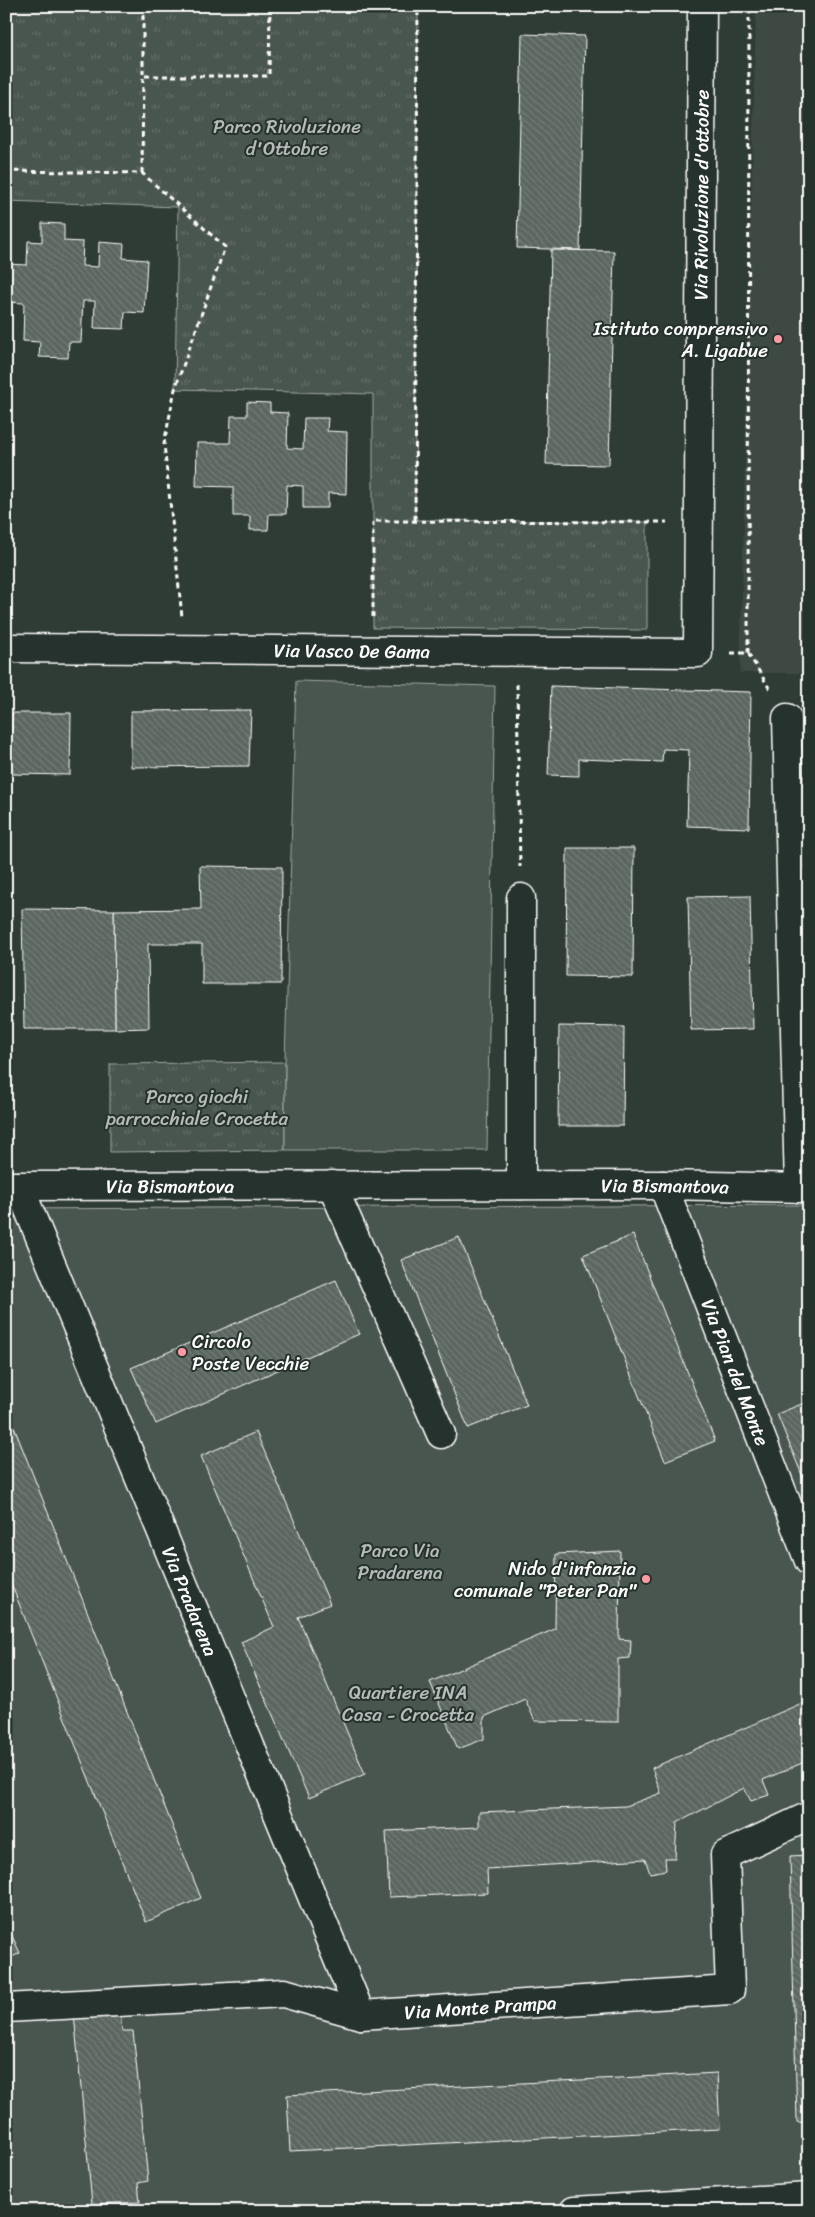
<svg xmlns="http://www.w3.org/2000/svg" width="815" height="2217" viewBox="0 0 815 2217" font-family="Sriracha,sans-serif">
<defs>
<pattern id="grass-tufts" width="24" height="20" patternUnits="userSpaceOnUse" patternTransform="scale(1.25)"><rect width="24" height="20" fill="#4a544f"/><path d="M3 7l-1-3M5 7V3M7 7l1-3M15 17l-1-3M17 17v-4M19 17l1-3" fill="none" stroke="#656e69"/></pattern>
<pattern id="building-back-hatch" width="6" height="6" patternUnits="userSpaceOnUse" patternTransform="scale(1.25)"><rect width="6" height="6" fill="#5b6661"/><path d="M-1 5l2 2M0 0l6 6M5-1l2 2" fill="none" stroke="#747d79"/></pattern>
</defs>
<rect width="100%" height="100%" fill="#2f3b35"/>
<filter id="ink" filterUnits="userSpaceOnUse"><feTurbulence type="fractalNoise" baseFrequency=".02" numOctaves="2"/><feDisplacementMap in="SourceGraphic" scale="10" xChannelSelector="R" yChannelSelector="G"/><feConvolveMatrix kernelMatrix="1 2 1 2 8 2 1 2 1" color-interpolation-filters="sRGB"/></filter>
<g filter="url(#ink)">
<path fill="#3c4842" d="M756,6H809V673H740Z"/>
<g fill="url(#grass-tufts)" stroke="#a4aaa7">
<path d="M6,6H418L415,520L647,522V630L373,628V394L175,389L178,207L6,201Z"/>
<path d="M285,1062V1150L110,1152V1064Z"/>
</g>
<g fill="#4a544f" stroke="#a4aaa7">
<path d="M296,681L495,686L487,1150H285V1062Z"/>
<path d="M809,1205V2197L584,2211H6V1209Z"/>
</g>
<g fill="url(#building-back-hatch)" stroke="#fff">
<path d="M522,34L585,36L580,250L517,248Z"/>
<path d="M42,223L64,224V241L83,242L82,266L98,267L99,242L124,244L123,258L147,260L144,313L125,312L124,329L94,328L95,301H83L81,342H69L68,358L39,357L40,342L23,341L24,303L6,302V264L27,265L28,241L42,242Z"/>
<path d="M551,250L614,251L609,465L546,464Z"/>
<path d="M247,402L270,403V412L288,413L287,448L303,449L304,418H328L327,431L347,432L346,494L328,493V508H303V486L287,485L286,514H269L268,530H250V516H233V487L196,486L197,443H230L231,416H247Z"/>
<path d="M551,686L751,692L749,828L687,826L689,750L663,749L662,762L579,759V776L548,775Z"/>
<path d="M251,710L249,766L131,767V711Z"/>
<path d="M12,713H71L70,775L10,774Z"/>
<path d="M567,848H634L633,977L566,976Z"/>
<path d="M200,866L282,867L281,984H202V944H148L149,1028L115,1029L114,910L201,909Z"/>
<path d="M750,896L753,1029L691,1030L688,897Z"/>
<path d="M22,909L114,910L115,1029H24Z"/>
<path d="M559,1026L624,1027L623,1126H558Z"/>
<path d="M633,1235L715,1441L665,1461L583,1255Z"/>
<path d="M459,1237L527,1405L468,1428L401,1260Z"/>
<path d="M336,1280L359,1334L156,1424L131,1368Z"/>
<path d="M809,1401V1492L777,1414Z"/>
<path d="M6,1407L201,1898L146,1922L6,1571Z"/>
<path d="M256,1432L330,1604L298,1617L365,1774L309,1798L241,1642L274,1627L201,1456Z"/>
<path d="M620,1551L619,1639L631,1640L630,1658L618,1659V1722L535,1721L525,1699L484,1717V1739L458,1749L430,1682L555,1629L556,1554Z"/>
<path d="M809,1700V1760L763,1780L769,1795L751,1801L744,1788L677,1823L675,1858H665L666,1870L650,1873L645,1859L487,1869L488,1893L389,1897L386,1831L479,1827V1812L626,1806L661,1793L652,1768Z"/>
<path d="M809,1855V2123L797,2122L790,1856Z"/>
<path d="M6,1923L20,1953L6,1960Z"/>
<path d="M120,2010L122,2031H133L148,2181L138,2183L140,2202L92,2204L74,2014Z"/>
<path d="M717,2073L720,2129L290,2151L287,2095Z"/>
</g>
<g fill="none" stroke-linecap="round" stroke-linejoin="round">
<defs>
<g id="minor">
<path id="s1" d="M6,648L698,653L702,6"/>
<path d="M787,718L799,1188"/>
<path d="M521,898V1185"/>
<path d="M332,1185L441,1434"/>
<path id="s2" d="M663,1185L809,1561"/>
<path id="s3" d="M6,1186L663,1185L809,1188"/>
<path id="s4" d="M19,1186L361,2015"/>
<path id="s5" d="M6,2008L284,1993L361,2015L730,1990L725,1855L809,1816"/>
<path d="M574,2211L809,2197"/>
</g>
</defs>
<use href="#minor" stroke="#fff" stroke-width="31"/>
<g stroke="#fff" stroke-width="3" stroke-dasharray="5 4" stroke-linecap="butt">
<path d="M143,6V76H269L270,6"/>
<path d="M6,171L142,173L225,247L175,389L164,444L182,617"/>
<path d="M142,173L143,76"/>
<path d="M415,520L418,6"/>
<path d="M373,617V521L667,522"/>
<path d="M731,653H748L771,691"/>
<path d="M748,653L749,6"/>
<path d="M517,684L520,867"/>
</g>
<use href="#minor" stroke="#26332d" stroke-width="28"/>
</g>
</g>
<g fill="#ff9aa2" stroke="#26332d" stroke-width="2">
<circle cx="778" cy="339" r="5"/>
<circle cx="182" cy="1352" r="5"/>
<circle cx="646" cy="1579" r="5"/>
</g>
<g text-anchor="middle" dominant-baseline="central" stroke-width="4" stroke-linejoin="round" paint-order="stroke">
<g font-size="19" fill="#b7bbb9" stroke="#26332d">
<text x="287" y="126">Parco Rivoluzione<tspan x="287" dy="22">d'Ottobre</tspan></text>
<text x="197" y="1096">Parco giochi<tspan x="197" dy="22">parrocchiale Crocetta</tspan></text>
<text x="400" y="1550">Parco Via<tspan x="400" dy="22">Pradarena</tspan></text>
<text x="408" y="1692">Quartiere INA<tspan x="408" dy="22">Casa - Crocetta</tspan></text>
</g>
<g font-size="19" fill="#fff" stroke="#26332d">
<text stroke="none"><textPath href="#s1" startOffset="1150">Via Rivoluzione d'ottobre</textPath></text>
<text stroke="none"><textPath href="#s1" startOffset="346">Via Vasco De Gama</textPath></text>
<text stroke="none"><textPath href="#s3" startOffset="164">Via Bismantova</textPath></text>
<text stroke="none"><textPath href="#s3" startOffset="659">Via Bismantova</textPath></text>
<text stroke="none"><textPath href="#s2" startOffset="201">Via Pian del Monte</textPath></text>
<text stroke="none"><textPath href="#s4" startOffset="449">Via Pradarena</textPath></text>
<text stroke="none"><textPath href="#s5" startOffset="478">Via Monte Prampa</textPath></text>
</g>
<g font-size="19" fill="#fff" stroke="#26332d" text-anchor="end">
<text x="768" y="328">Istituto comprensivo<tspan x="768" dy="22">A. Ligabue</tspan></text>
<text x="192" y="1341" text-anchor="start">Circolo<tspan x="192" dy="22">Poste Vecchie</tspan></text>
<text x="636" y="1568">Nido d'infanzia<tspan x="636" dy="22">comunale "Peter Pan"</tspan></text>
</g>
</g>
<rect width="815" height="2217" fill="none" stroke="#26332d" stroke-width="25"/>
<rect x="12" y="12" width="790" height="2192" fill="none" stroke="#fff" stroke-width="2" filter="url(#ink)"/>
</svg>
